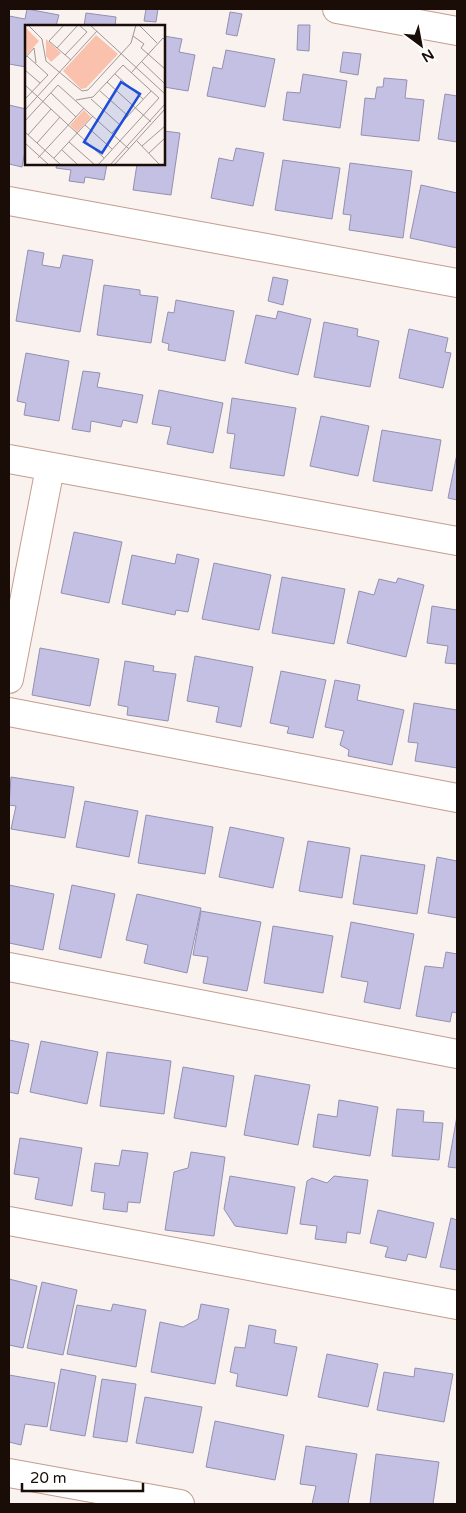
<svg xmlns="http://www.w3.org/2000/svg" width="466" height="1513" viewBox="0 0 466 1513" font-family="'Varela Round',sans-serif">
<rect width="100%" height="100%" fill="#faf2ef"/>
<g fill="#c4c0e4" stroke="#9390b1">
<path d="M27,9L59,15L56,26H26V67L9,64V16L25,19Z"/>
<path d="M146,9H158L156,22L144,21Z"/>
<path d="M230,12L242,14L237,36L226,34Z"/>
<path d="M86,13L116,17L115,26H84Z"/>
<path d="M298,25H310L309,51L297,50Z"/>
<path d="M164,36L182,39L179,52L195,55L188,91L164,87Z"/>
<path d="M226,50L275,59L265,107L207,96L213,67L222,69Z"/>
<path d="M343,52L361,54L358,75L340,72Z"/>
<path d="M303,74L347,81L340,128L283,120L287,92L300,93Z"/>
<path d="M384,78L407,80L405,98L424,100L419,141L361,135L365,98L375,99L377,87H383Z"/>
<path d="M445,94L457,96V142L438,139Z"/>
<path d="M9,105L26,109V146L22,167L9,164Z"/>
<path d="M164,131L180,133L171,195L133,190L137,164H164Z"/>
<path d="M236,148L264,153L253,206L211,198L219,158L233,161Z"/>
<path d="M283,160L340,168L332,219L275,210Z"/>
<path d="M350,163L412,171L403,238L349,230L351,215L343,214Z"/>
<path d="M57,164H107L104,180L85,177L84,183L69,181L71,170L56,168Z"/>
<path d="M421,185L457,193V248L410,238Z"/>
<path d="M28,250L44,253L42,265L60,268L63,255L93,260L80,332L16,321Z"/>
<path d="M273,277L288,280L283,305L268,301Z"/>
<path d="M104,285L140,290V295L158,297L151,343L97,335Z"/>
<path d="M176,300L234,311L225,361L168,350L169,344L162,342L168,312L174,313Z"/>
<path d="M278,311L311,319L298,375L245,363L256,315L276,319Z"/>
<path d="M324,322L358,329L357,336L379,341L370,387L314,377Z"/>
<path d="M409,329L448,338L445,352L451,353L443,388L399,378Z"/>
<path d="M26,353L69,361L59,421L24,415L26,403L17,401Z"/>
<path d="M83,371L100,373L97,387L143,395L137,423L123,420L121,427L91,421L90,432L72,429Z"/>
<path d="M159,390L223,403L213,453L167,444L171,427L152,424Z"/>
<path d="M232,398L296,408L284,476L230,468L235,434L227,433Z"/>
<path d="M321,416L369,426L358,476L310,466Z"/>
<path d="M382,430L441,440L432,491L373,481Z"/>
<path d="M457,454V500L448,498Z"/>
<path d="M74,532L122,542L109,603L61,593Z"/>
<path d="M177,554L199,559L188,612L176,610L175,615L122,604L132,555L175,564Z"/>
<path d="M214,563L271,575L259,630L202,619Z"/>
<path d="M282,577L345,589L334,644L272,633Z"/>
<path d="M398,578L424,585L406,657L347,643L359,591L374,595L379,579L396,583Z"/>
<path d="M432,606L457,610V664L445,663L448,646L427,643Z"/>
<path d="M40,648L99,659L90,706L32,695Z"/>
<path d="M195,656L253,667L241,727L216,722L219,707L187,701Z"/>
<path d="M125,661L154,666L153,671L176,674L168,721L127,715L128,707L118,705Z"/>
<path d="M281,671L326,680L313,738L287,733L289,727L270,723Z"/>
<path d="M335,680L360,685L357,700L404,710L392,765L348,756L349,750L340,745L344,731L325,727Z"/>
<path d="M414,703L457,710V768L415,761L418,743L408,742Z"/>
<path d="M11,777L74,787L65,838L11,829L16,806L9,805Z"/>
<path d="M85,801L138,811L129,857L76,847Z"/>
<path d="M146,815L213,827L205,874L138,863Z"/>
<path d="M230,827L284,838L273,888L219,877Z"/>
<path d="M308,841L350,848L342,898L299,891Z"/>
<path d="M361,855L425,865L417,914L353,904Z"/>
<path d="M437,857L457,861V918L428,913Z"/>
<path d="M9,885L54,894L43,950L9,943Z"/>
<path d="M72,885L115,894L101,958L59,949Z"/>
<path d="M137,894L201,908L187,973L144,963L148,945L126,940Z"/>
<path d="M201,911L261,922L247,991L203,983L208,957L193,955Z"/>
<path d="M351,922L414,934L400,1009L364,1002L368,982L341,977Z"/>
<path d="M273,926L333,936L323,993L264,983Z"/>
<path d="M446,952L457,954V1013L452,1012L450,1022L416,1016L425,966L443,968Z"/>
<path d="M9,1040L29,1044L18,1094L9,1092Z"/>
<path d="M41,1041L98,1052L87,1104L30,1092Z"/>
<path d="M107,1052L171,1061L164,1114L100,1106Z"/>
<path d="M183,1067L234,1076L226,1127L174,1118Z"/>
<path d="M255,1075L310,1085L298,1145L244,1135Z"/>
<path d="M339,1100L378,1107L370,1156L313,1147L318,1114L337,1117Z"/>
<path d="M397,1109L424,1111L423,1122L443,1123L439,1160L392,1156Z"/>
<path d="M457,1116V1168L448,1167Z"/>
<path d="M20,1138L82,1148L72,1206L35,1199L39,1178L14,1174Z"/>
<path d="M122,1150L148,1153L140,1203L128,1202L127,1212L103,1209L105,1193L91,1191L95,1163L119,1166Z"/>
<path d="M191,1152L225,1157L214,1236L165,1230L174,1172L188,1168Z"/>
<path d="M230,1176L295,1187L287,1234L235,1226L224,1209Z"/>
<path d="M334,1176L368,1180L360,1234L347,1232L346,1243L315,1239L317,1226L300,1224L307,1181L312,1178L327,1183Z"/>
<path d="M378,1210L434,1223L426,1258L408,1254L406,1261L385,1257L388,1247L370,1243Z"/>
<path d="M451,1218L457,1220V1270L440,1267Z"/>
<path d="M9,1279L37,1286L23,1348L9,1345Z"/>
<path d="M42,1282L77,1290L63,1355L27,1348Z"/>
<path d="M113,1304L146,1310L136,1367L67,1354L77,1305L111,1311Z"/>
<path d="M201,1304L229,1309L215,1384L151,1372L160,1322L183,1327L198,1319Z"/>
<path d="M249,1325L276,1330L274,1343L297,1347L287,1396L236,1386L238,1374L230,1372L235,1347L245,1348Z"/>
<path d="M327,1354L378,1364L368,1407L318,1397Z"/>
<path d="M415,1368L453,1374L444,1422L377,1410L384,1372L414,1377Z"/>
<path d="M61,1369L96,1376L85,1436L50,1430Z"/>
<path d="M9,1375L55,1383L47,1427L25,1424L21,1445L9,1442Z"/>
<path d="M102,1379L136,1384L127,1442L93,1437Z"/>
<path d="M145,1397L202,1407L193,1453L136,1443Z"/>
<path d="M215,1421L284,1435L275,1480L206,1467Z"/>
<path d="M306,1446L357,1454L348,1504H312L316,1486L300,1484Z"/>
<path d="M376,1454L439,1462L433,1504H370Z"/>
</g>
<g fill="none" stroke-linecap="round" stroke-linejoin="round">
<defs>
<g id="minor">
<path d="M337,9L457,31"/>
<path d="M9,201L457,283"/>
<path d="M9,459L457,541"/>
<path d="M9,679L50,468"/>
<path d="M9,712L457,798"/>
<path d="M9,967L457,1054"/>
<path d="M9,1221L457,1305"/>
<path d="M9,1473L180,1504"/>
</g>
</defs>
<use href="#minor" stroke="#c39d8f" stroke-width="30"/>
<use href="#minor" stroke="#fff" stroke-width="28"/>
</g>
<g transform="translate(25 25)">
<rect width="140" height="140" fill="#faf2ef"/>
<path d="M71,10L93,29L61,63L56,64L38,46ZM21,14L36,28L26,37L21,31ZM59,85L66,92L52,107L45,100Z" fill="#fac1ac"/>
<path d="M0,2L14,16L0,32ZM56,29L73,45L64,55H53L44,46Z" fill="#fac1ac"/>
<path fill="none" stroke="#a09693" stroke-width="1" d="M3,0L17,14L21,36L57,66L63,65L106,18L111,0M39,0L24,16L46,35M65,0L140,69M114,0L132,18M108,11L119,19L116,23L123,29M32,23L53,0M123,29L140,44M40,30L62,7L54,0M0,33L9,23L11,38M116,36L140,59M0,45L15,58M106,48L138,13L140,15M90,49L118,74M82,57L126,97M0,60L79,133M75,66L103,91M26,68L51,92M0,74L23,50L2,31M66,74L95,100M51,75L68,72L98,40L134,73L73,140M0,85L72,6M0,96L33,60L104,124M60,100L87,124M0,107L36,140M87,108L126,66M3,110L26,84M112,116L135,140M44,117L70,140M0,118L24,140M12,118L35,92M117,121L140,101M37,125L53,140M124,128L140,113M13,133L59,83M29,133L68,91M85,140L140,79M89,140L140,84"/>
<path fill="#1d4ed8" fill-opacity="0.15" stroke="#1d4ed8" stroke-width="2.5" d="M96,57L115,69L77,128L59,117Z"/>
<rect width="140" height="140" fill="none" stroke="#1a0d08" stroke-width="2.5"/>
</g>
<rect width="466" height="1513" fill="none" stroke="#1a0d08" stroke-width="20"/>
<g transform="translate(421 45) rotate(148)" stroke="#ffffff" stroke-width="4" paint-order="stroke">
<path d="M0-4L9 19L0 12L-9 19Z" fill="#1a0d08"/>
<text y="-8" font-size="14" font-weight="bold" text-anchor="middle" fill="#1a0d08">N</text>
</g>
<path d="M22 1483v8h121v-8" fill="none" stroke="#1a0d08" stroke-width="2.5"/>
<text x="30" y="1483" font-size="15" fill="#1a0d08" stroke="#ffffff" stroke-width="4" paint-order="stroke">20 m</text>
</svg>
